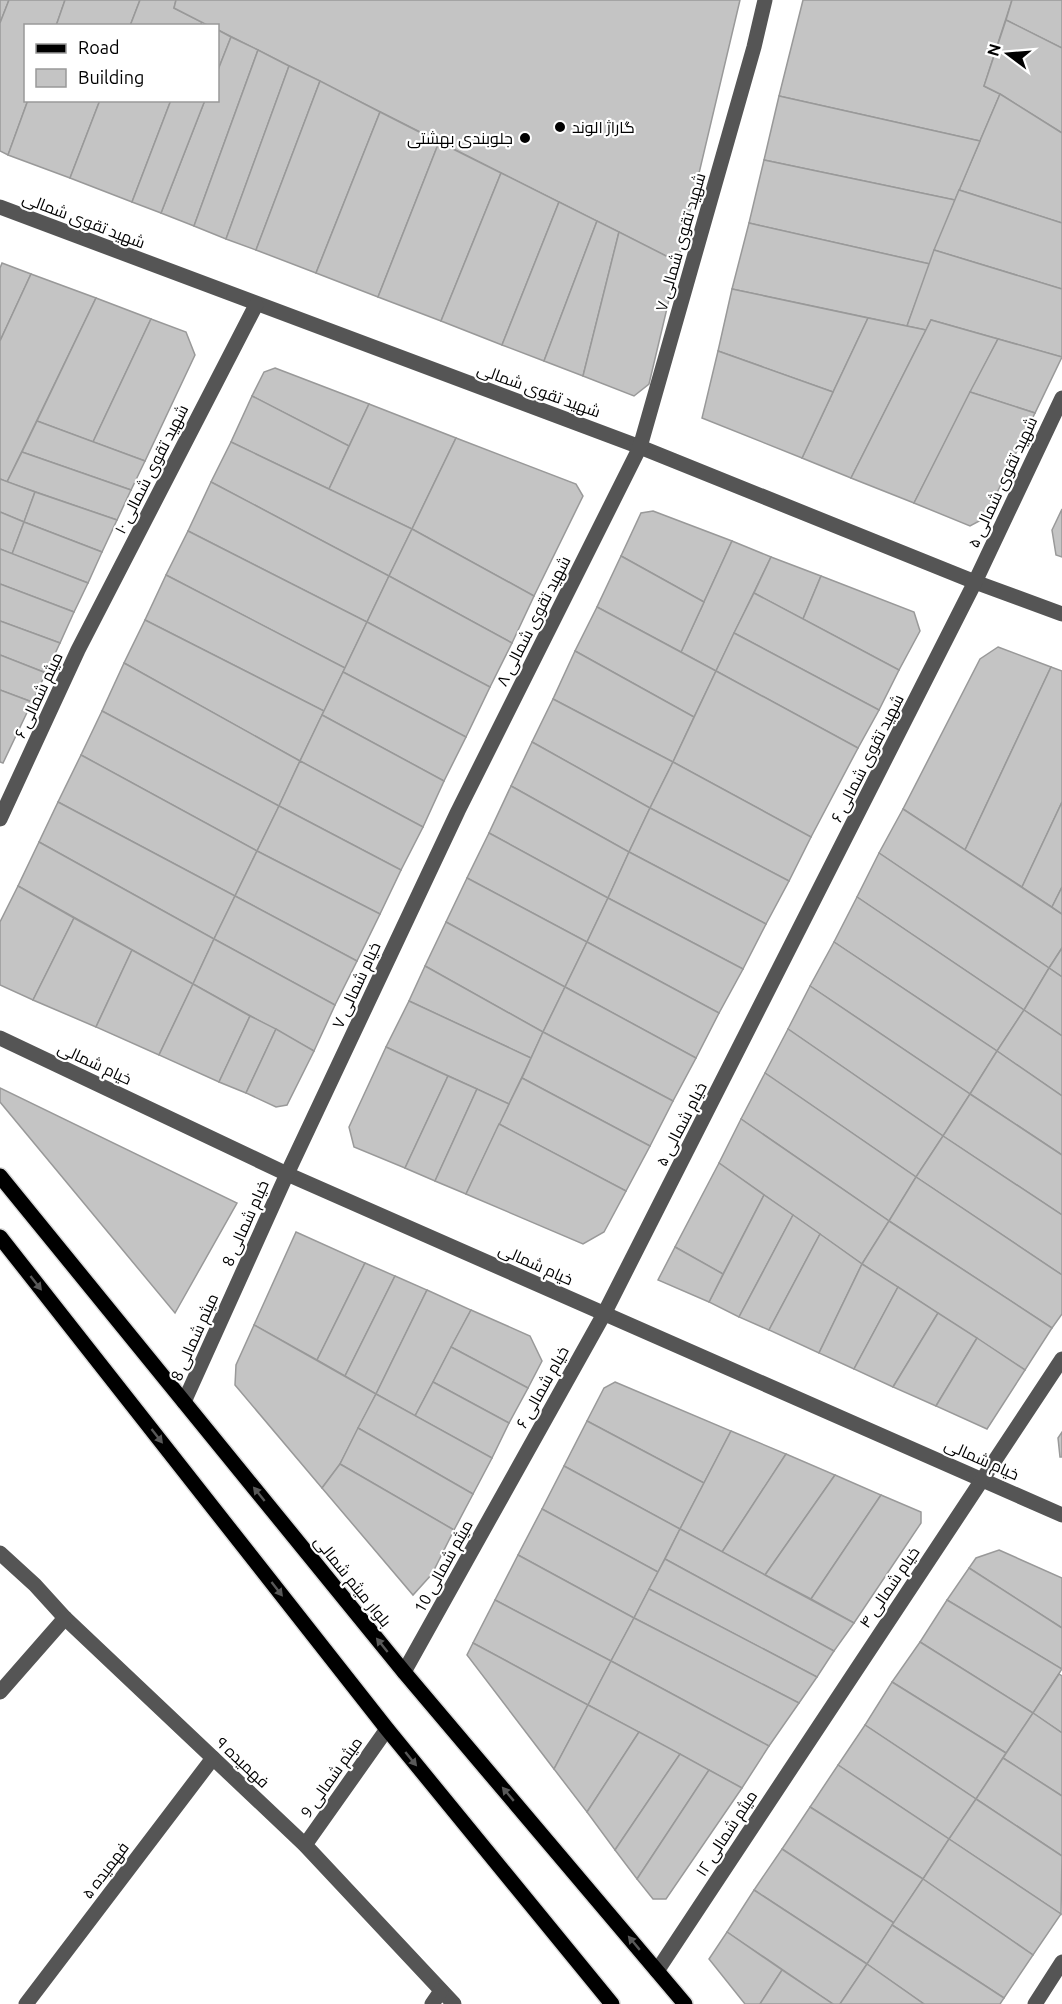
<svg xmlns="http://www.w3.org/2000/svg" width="1062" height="2004" viewBox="0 0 1062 2004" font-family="Ubuntu,Cairo,sans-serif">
<rect width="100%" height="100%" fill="#fff"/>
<g fill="#c4c4c4" stroke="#999" stroke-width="1.5">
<path d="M0,0H9L0,23Z"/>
<path d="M9,0H65L56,26H26V100H28L8,155L0,151V23Z"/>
<path d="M65,0H140L130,26H56Z"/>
<path d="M140,0H176L174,8L202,22L200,26H130Z"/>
<path d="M176,0H740L678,262L218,30V26H209L174,8Z"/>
<path d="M803,0H1012L984,86L1000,94L980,141L779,96Z"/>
<path d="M1012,0H1062V48L1006,20Z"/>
<path d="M1006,20L1062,48V133L1000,94L984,86Z"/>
<path d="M218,30L231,37L218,70Z"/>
<path d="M231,37L258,50L194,226L161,213L205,100H218V70Z"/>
<path d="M258,50L289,66L226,239L194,226Z"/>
<path d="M289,66L320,81L256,250L226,239Z"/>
<path d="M320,81L380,112L316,273L256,250Z"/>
<path d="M1000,94L1062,133V223L959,190Z"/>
<path d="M779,96L980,141L955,200L764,160Z"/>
<path d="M28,100H100L70,178L8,155Z"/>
<path d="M100,100H171L132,202L70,178Z"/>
<path d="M171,100H205L161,213L132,202Z"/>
<path d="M380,112L439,142L378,297L316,273Z"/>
<path d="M439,142L501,173L441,321L378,297Z"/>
<path d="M764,160L955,200L930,264L749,223Z"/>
<path d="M501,173L559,202L502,345L441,321Z"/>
<path d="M959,190L1062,223V289L934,250Z"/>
<path d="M559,202L597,221L544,361L502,345Z"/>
<path d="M597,221L619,232L583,376L544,361Z"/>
<path d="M749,223L930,264L907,326L732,289Z"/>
<path d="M619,232L678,262L649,384L634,396L583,376Z"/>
<path d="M934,250L1062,289V357L931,320L926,330L907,326Z"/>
<path d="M2,263L31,274L0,341V268Z"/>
<path d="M31,274L96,298L7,482L0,479V341Z"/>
<path d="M732,289L868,318L833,392L718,351Z"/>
<path d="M96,298L151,319L93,442L37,421Z"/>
<path d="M868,318L926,330L851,478L802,458Z"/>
<path d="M151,319L186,332L195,355L145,461L93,442Z"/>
<path d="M931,320L998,339L914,503L851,478Z"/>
<path d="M998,339L1062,357L1035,413L970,392Z"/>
<path d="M718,351L833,392L802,458L702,418Z"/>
<path d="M275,368L369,404L349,446L252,396L264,372Z"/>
<path d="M970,392L1035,413L985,518L970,526L914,503Z"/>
<path d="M252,396L349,446L329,489L231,442Z"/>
<path d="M369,404L456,438L412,529L329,489Z"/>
<path d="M37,421L145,461L131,490L22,452Z"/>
<path d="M456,438L576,484L583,496L534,596L412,529Z"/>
<path d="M231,442L412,529L389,576L211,482Z"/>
<path d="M22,452L131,490L117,520L7,482Z"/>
<path d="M0,479L35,492L24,522L0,512Z"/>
<path d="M211,482L389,576L367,622L188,531Z"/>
<path d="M35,492L117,520L102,552L24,522Z"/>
<path d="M1062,509V557L1056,555L1052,530Z"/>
<path d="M653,511L732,541L704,602L621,556L641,513Z"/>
<path d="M0,512L24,522L12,554L0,549Z"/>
<path d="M24,522L102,552L88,583L12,554Z"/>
<path d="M412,529L534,596L512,643L389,576Z"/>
<path d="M188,531L367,622L345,668L166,575Z"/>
<path d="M732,541L771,557L716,671L681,652Z"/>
<path d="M0,549L88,583L74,612L0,584Z"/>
<path d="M621,556L704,602L681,652L597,607Z"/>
<path d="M771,557L821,576L803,619L754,593Z"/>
<path d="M166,575L345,668L324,711L145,620Z"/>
<path d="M389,576L512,643L490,687L367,622Z"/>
<path d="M821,576L914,612L920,631L899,670L803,619Z"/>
<path d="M0,584L74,612L60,643L0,621Z"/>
<path d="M754,593L899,670L879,710L734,633Z"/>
<path d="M597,607L716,671L694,717L575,651Z"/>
<path d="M145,620L324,711L300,761L124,663Z"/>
<path d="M0,621L60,643L46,673L0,655Z"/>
<path d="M367,622L490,687L466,737L343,672Z"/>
<path d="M734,633L879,710L858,748L716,671Z"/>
<path d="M998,647L1051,667L965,850L903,809L980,659Z"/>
<path d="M575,651L694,717L673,762L553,699Z"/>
<path d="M0,655L46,673L32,702L0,690Z"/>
<path d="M124,663L300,761L279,806L102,711Z"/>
<path d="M1051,667L1062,671V802L1022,887L965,850Z"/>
<path d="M716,671L858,748L811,837L673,762Z"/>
<path d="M343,672L466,737L444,781L322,715Z"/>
<path d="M0,690L32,702L3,763L0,762Z"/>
<path d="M553,699L673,762L650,808L532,742Z"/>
<path d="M102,711L279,806L257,851L81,755Z"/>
<path d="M322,715L444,781L423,827L300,761Z"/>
<path d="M532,742L650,808L629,852L511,786Z"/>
<path d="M81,755L257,851L235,896L58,802Z"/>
<path d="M300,761L423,827L401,870L279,806Z"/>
<path d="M673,762L811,837L789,881L650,808Z"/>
<path d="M511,786L629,852L608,898L489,833Z"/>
<path d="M58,802L235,896L214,939L39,842Z"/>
<path d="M1062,802V887L1052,907L1022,887Z"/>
<path d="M279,806L401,870L380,914L257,851Z"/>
<path d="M650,808L789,881L766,924L629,852Z"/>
<path d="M903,809L1062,914V948L1049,968L879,853Z"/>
<path d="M489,833L608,898L587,942L467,878Z"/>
<path d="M39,842L214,939L193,984L18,886Z"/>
<path d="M257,851L380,914L357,961L235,896Z"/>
<path d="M629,852L766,924L743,969L608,898Z"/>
<path d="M879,853L1049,968L1024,1010L857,897Z"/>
<path d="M467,878L587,942L565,987L446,922Z"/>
<path d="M18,886L74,918L33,1000L0,985V922Z"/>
<path d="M1062,887V914L1052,907Z"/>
<path d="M235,896L357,961L335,1005L214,939Z"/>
<path d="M857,897L1024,1010L997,1051L834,942Z"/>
<path d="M608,898L743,969L719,1013L587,942Z"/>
<path d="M74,918L132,950L96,1027L33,1000Z"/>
<path d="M446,922L565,987L543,1032L425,966Z"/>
<path d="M214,939L335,1005L314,1051L193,984Z"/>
<path d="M587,942L719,1013L696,1058L565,987Z"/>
<path d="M834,942L997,1051L970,1094L810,986Z"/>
<path d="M1062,948V977L1049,968Z"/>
<path d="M132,950L193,984L159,1055L96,1027Z"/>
<path d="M425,966L543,1032L531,1058L409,1001Z"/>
<path d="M1049,968L1062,977V1036L1024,1010Z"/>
<path d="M193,984L250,1016L219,1082L159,1055Z"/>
<path d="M810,986L970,1094L943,1136L788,1029Z"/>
<path d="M565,987L696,1058L673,1101L543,1032Z"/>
<path d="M409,1001L531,1058L509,1104L386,1047Z"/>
<path d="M1024,1010L1062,1036V1096L997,1051Z"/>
<path d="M250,1016L276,1029L246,1093L219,1082Z"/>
<path d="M276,1029L314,1051L287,1105L276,1107L246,1093Z"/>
<path d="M788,1029L943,1136L916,1177L765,1073Z"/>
<path d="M543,1032L673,1101L650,1146L522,1078Z"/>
<path d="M386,1047L448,1076L405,1168L354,1147L349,1127Z"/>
<path d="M997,1051L1062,1096V1155L970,1094Z"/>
<path d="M765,1073L916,1177L889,1221L741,1119Z"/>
<path d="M448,1076L477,1089L435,1181L405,1168Z"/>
<path d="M522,1078L650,1146L626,1191L499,1124Z"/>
<path d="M0,1088L237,1203L175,1313L0,1102Z"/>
<path d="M477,1089L509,1104L466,1194L435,1181Z"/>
<path d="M970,1094L1062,1155V1215L943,1136Z"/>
<path d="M741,1119L889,1221L862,1264L719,1163Z"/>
<path d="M499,1124L626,1191L604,1232L583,1244L466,1194Z"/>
<path d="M943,1136L1062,1215V1275L916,1177Z"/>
<path d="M719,1163L764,1195L723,1274L675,1247Z"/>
<path d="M916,1177L1062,1275V1314L1052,1328L889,1221Z"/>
<path d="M764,1195L793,1215L739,1317L709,1302Z"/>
<path d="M793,1215L820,1234L769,1330L739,1317Z"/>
<path d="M889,1221L1052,1328L1025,1370L862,1264Z"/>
<path d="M296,1232L365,1263L317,1360L254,1325Z"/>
<path d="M820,1234L862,1264L819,1353L769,1330Z"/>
<path d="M675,1247L723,1274L709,1302L658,1280Z"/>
<path d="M365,1263L395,1276L345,1376L317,1360Z"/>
<path d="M862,1264L898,1287L854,1369L819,1353Z"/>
<path d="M395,1276L427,1290L376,1394L345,1376Z"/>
<path d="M898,1287L938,1313L893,1387L854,1369Z"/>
<path d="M427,1290L471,1310L415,1416L376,1394Z"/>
<path d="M471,1310L530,1336L542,1361L528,1388L451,1347Z"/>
<path d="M938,1313L977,1338L936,1406L893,1387Z"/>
<path d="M254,1325L376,1394L340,1464L322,1488L235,1385L236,1365Z"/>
<path d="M977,1338L1025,1370L987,1429L936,1406Z"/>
<path d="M451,1347L528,1388L509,1423L433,1382Z"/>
<path d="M433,1382L509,1423L492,1458L415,1416Z"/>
<path d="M615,1382L731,1431L704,1483L587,1421L604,1388Z"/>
<path d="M376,1394L492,1458L473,1494L358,1428Z"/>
<path d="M587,1421L704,1483L680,1529L564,1466Z"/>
<path d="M358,1428L473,1494L454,1530L340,1464Z"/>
<path d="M731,1431L786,1454L722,1552L680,1529Z"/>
<path d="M1062,1432V1457H1060L1058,1438Z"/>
<path d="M786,1454L835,1475L765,1575L722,1552Z"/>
<path d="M340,1464L454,1530L432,1574L413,1595L322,1488Z"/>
<path d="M564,1466L680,1529L658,1572L542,1509Z"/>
<path d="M835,1475L881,1495L811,1599L765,1575Z"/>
<path d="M881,1495L921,1512V1523L854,1623L811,1599Z"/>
<path d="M542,1509L658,1572L634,1618L518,1555Z"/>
<path d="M680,1529L765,1575L854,1623L834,1651L665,1559Z"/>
<path d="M999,1550L1062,1578V1628L969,1568L976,1558Z"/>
<path d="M518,1555L634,1618L611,1661L495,1600Z"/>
<path d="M665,1559L834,1651L817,1677L649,1589Z"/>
<path d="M969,1568L1062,1628V1669L947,1600Z"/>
<path d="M649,1589L817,1677L799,1703L634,1618Z"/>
<path d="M495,1600L611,1661L588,1705L473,1643Z"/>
<path d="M947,1600L1062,1669L1033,1713L920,1642Z"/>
<path d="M634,1618L799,1703L769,1746L611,1661Z"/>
<path d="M920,1642L1033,1713L1006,1753L892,1682Z"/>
<path d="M473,1643L588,1705L554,1769L467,1655Z"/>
<path d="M611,1661L769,1746L742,1788L588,1705Z"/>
<path d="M1059,1674L1062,1676V1733L1033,1713Z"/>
<path d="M892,1682L1006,1753L976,1799L865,1725Z"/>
<path d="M588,1705L639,1732L587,1812L554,1769Z"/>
<path d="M1033,1713L1062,1733V1796L1003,1758Z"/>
<path d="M865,1725L976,1799L949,1839L838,1765Z"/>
<path d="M639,1732L680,1754L615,1850L587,1812Z"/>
<path d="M680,1754L709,1770L637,1879L615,1850Z"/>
<path d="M1003,1758L1062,1796V1856L976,1799Z"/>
<path d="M838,1765L949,1839L923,1879L810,1807Z"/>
<path d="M709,1770L742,1788L666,1899H653L637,1879Z"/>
<path d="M976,1799L1062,1856L1061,1914L949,1839Z"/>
<path d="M810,1807L923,1879L894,1923L782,1849Z"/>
<path d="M949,1839L1061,1914L1033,1955L923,1879Z"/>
<path d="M782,1849L894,1923L867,1964L754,1890Z"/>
<path d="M923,1879L1033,1955L1004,1998L892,1925Z"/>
<path d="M754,1890L867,1964L840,2004H833L727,1932Z"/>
<path d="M892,1925L1004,1998L1000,2004H924L867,1964Z"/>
<path d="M727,1932L782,1970L760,2004H745L709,1959Z"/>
<path d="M867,1964L924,2004H840Z"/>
<path d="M782,1970L833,2004H760Z"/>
</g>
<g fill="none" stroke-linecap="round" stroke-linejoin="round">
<defs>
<g id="major">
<path d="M0,1176L404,1672L685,2004"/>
<path d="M0,1237L387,1729L612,2004"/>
</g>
</defs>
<use href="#major" stroke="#dbdbdb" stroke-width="18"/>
<g stroke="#555" stroke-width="15">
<path d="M0,207L640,447L975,582L1062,614"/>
<path d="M0,819L78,650L256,305"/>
<path d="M0,1038L287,1174L1062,1515"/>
<path d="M184,1402L287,1174L458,811L640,447L754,47L765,0"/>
<path d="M0,1553L35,1585L65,1618L305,1845L454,2004"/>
<path d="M404,1672L604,1314L975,582L1062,398"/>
<path d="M0,1692L65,1618"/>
<path d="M305,1845L387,1729"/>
<path d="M657,1971L1062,1359"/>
<path d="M26,2004L213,1758"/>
<path d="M432,2004L441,1991"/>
<path d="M1035,2004L1062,1962"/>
</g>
<use href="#major" stroke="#000" stroke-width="15"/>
</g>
<defs><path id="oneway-solid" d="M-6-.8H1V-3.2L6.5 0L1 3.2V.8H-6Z" transform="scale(1.5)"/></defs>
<g fill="#595959">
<use href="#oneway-solid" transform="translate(36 1283) rotate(52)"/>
<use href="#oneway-solid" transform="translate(157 1436) rotate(52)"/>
<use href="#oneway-solid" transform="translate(259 1494) rotate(-129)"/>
<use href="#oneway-solid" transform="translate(277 1589) rotate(52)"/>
<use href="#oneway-solid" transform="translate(382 1645) rotate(-129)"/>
<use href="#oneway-solid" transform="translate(411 1759) rotate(51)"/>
<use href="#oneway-solid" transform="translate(508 1794) rotate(-130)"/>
<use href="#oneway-solid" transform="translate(634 1943) rotate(-130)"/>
</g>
<g fill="#000" stroke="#fff" stroke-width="2">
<circle cx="560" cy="127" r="6"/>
<circle cx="525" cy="138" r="6"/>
</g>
<g text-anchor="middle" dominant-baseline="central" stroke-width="4.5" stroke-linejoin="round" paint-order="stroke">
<g font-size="16" fill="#000" stroke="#fff" text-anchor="start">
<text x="572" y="127">گاراژ الوند</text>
<text x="513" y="138" text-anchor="end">جلوبندی بهشتی</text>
</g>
<g font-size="16" fill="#000" stroke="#fff">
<text transform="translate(84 220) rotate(21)">شهید تقوی شمالی</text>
<text transform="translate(680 242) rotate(-74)">شهید تقوی شمالی ۷</text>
<text transform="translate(539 390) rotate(20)">شهید تقوی شمالی</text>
<text transform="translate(151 469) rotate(-63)">شهید تقوی شمالی ۱۰</text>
<text transform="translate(1002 482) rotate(-65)">شهید تقوی شمالی ۵</text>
<text transform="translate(533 621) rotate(-63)">شهید تقوی شمالی ۸</text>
<text transform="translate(38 695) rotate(-65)">میثم شمالی ۶</text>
<text transform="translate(867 758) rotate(-63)">شهید تقوی شمالی ۶</text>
<text transform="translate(356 985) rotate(-65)">خیام شمالی ۷</text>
<text transform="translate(95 1063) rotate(25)">خیام شمالی</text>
<text transform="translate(681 1124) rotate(-63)">خیام شمالی ۵</text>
<text transform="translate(245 1223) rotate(-66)">خیام شمالی 8</text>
<text transform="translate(536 1264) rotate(24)">خیام شمالی</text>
<text transform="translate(194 1337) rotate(-66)">میثم شمالی 8</text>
<text transform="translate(542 1387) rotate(-61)">خیام شمالی ۶</text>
<text transform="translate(982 1459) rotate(24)">خیام شمالی</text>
<text transform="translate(443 1566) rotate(-61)">میثم شمالی 10</text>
<text transform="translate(353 1581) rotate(51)">بلوار میثم شمالی</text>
<text transform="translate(889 1587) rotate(-56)">خیام شمالی ۴</text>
<text transform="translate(243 1762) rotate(43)">فهمیده ۹</text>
<text transform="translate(331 1777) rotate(-55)">میثم شمالی 9</text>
<text transform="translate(726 1833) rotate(-57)">میثم شمالی ۱۲</text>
<text transform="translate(105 1870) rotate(-53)">فهمیده ۵</text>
</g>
</g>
<rect x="24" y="24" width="195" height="78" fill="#ffffff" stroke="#999999" stroke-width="1.5"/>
<rect x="36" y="44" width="30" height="9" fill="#000000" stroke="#999999" stroke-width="1.5"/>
<text x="78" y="54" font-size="18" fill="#000000">Road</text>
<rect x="36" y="69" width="30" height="18" fill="#c4c4c4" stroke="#999999" stroke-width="1.5"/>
<text x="78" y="84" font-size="18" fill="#000000">Building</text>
<g transform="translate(1008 54) rotate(286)" stroke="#ffffff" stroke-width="4.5" paint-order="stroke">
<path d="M0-4.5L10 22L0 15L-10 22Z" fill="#000000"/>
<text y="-9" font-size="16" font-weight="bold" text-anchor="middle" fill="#000000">N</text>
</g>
</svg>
